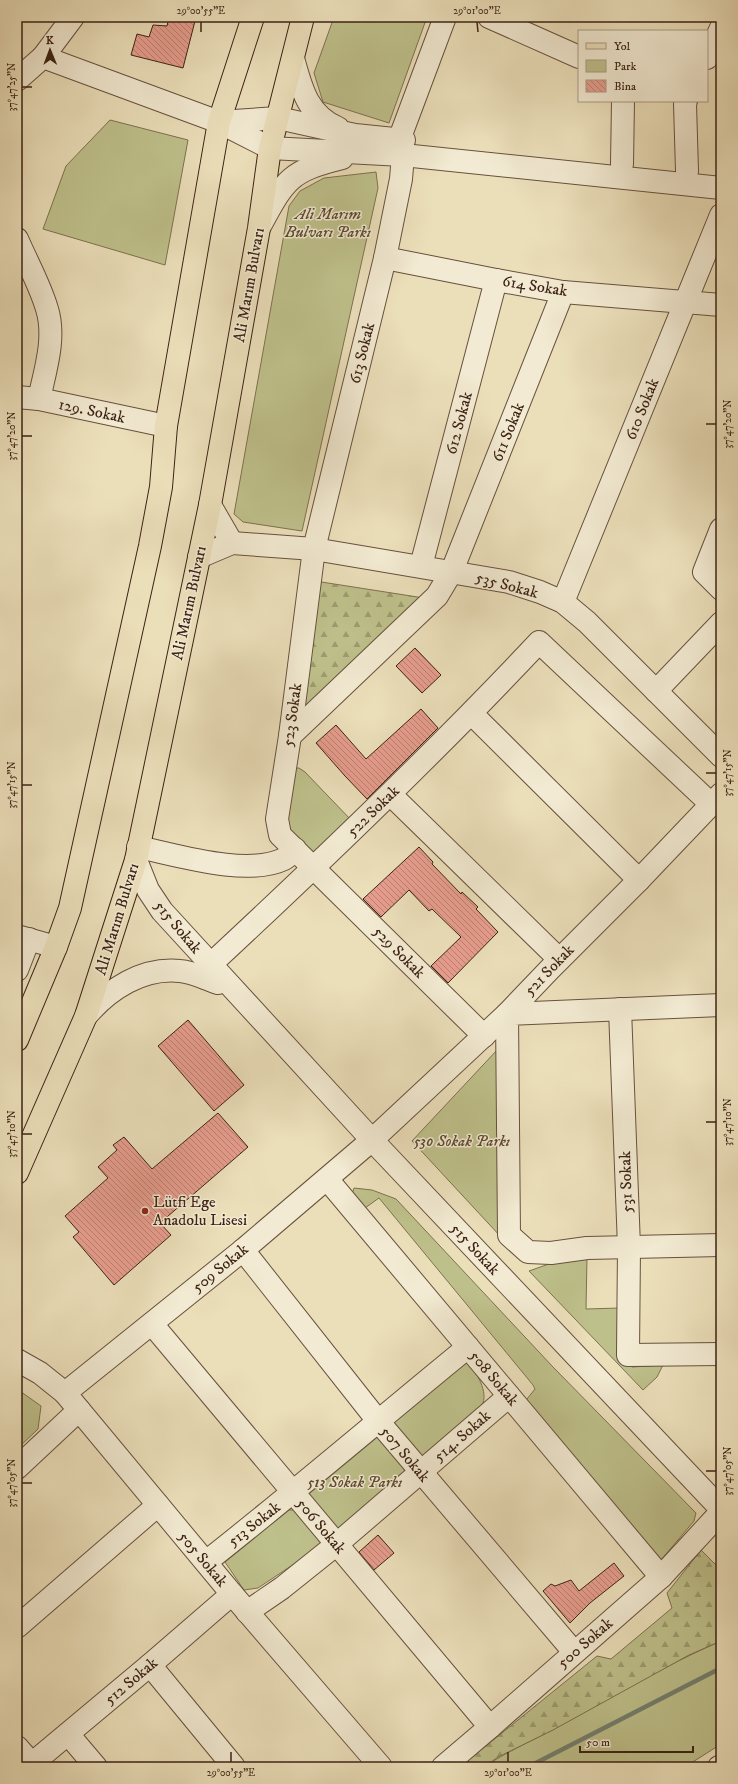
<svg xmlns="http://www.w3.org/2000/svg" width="738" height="1784" viewBox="0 0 738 1784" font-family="'IM FELL DW Pica',serif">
<defs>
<pattern id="forest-firs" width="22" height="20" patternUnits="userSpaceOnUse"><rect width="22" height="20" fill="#bec08b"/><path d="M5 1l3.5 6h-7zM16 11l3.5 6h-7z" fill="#9c9c70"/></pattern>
<pattern id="building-back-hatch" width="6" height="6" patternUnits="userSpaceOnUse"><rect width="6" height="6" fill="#e79d8e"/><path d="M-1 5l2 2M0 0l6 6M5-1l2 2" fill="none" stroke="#bc8073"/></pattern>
</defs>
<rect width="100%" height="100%" fill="#ebdfba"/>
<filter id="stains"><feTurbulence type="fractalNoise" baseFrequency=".005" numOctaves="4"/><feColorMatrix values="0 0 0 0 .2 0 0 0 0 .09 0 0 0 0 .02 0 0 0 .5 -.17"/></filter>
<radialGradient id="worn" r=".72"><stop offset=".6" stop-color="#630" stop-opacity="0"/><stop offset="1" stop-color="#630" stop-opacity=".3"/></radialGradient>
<g fill="#bec08b" stroke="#7e7150">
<path d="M334,17H427L389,123L323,102L314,73Z"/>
<path d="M110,120L188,140L165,265L43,229L66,166Z"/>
<path d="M376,172L378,188L302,531L243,522L234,514L289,206L300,191L324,178Z"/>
<path d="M289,768H299L305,772L352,821L310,860L282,821Z"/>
<path d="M498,1049L501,1237L412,1141Z"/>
<path d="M354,1188L372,1190L396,1199L553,1367L696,1513L694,1521L661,1560L523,1404L535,1389L533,1385L379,1198L365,1208L352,1194Z"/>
<path d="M587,1257L586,1309L620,1308L618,1351L632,1367L663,1365L657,1377L643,1390L529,1271L563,1259Z"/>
<path d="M464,1359C474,1368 488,1389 483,1403C477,1417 434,1448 420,1460L388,1421Z"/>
<path d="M17,1389L41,1406L38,1429L17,1449Z"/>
<path d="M375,1432L408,1473L336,1531L303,1491Z"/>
<path d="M288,1510H297L322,1540L321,1546L258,1588L244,1590L225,1562Z"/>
<path d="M721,1641V1744L685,1767H484C506,1752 530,1742 554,1729C609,1699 663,1666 721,1641Z"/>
</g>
<g fill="url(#forest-firs)" stroke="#7e7150">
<path d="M315,581L424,598L301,713Z"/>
<path d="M701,1550L721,1570V1641L689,1655L553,1730L498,1757L484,1767H460L597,1656L611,1659L672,1608L667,1593Z"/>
</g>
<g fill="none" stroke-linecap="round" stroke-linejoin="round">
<path stroke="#747f6e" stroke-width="4.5" d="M528,1767L721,1668"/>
</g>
<g fill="url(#building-back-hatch)" stroke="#3d2215">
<path d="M169,17H196L183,68L131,55L137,34L149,37L153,25L167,26Z"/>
<path d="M415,648L441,675L422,693L396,666Z"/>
<path d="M421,709L438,728L367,799L345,776L316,743L336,725L366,759Z"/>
<path d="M419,847L433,862L432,864L461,894L462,892L478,907L476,909L498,932L448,983L431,966L461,937L432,909L429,911L409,890L381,917L363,899Z"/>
<path d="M188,1020L244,1085L214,1111L158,1046Z"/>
<path d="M218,1113L248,1147L160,1223L171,1235L114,1285L73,1237L79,1232L65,1216L108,1178L98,1167L117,1150L113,1145L124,1137L152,1169Z"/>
<path d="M378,1535L394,1553L374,1570L359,1552Z"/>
<path d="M614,1563L624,1576L590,1603L570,1623L543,1591L551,1584L555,1586L571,1580L579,1591Z"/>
</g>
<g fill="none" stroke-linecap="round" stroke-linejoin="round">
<defs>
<g id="minor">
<path d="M489,17L579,57"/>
<path d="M43,57L219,122L270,148L403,155L721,188"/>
<path d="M293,58C301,87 307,115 338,128"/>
<path d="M707,58L721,28"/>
<path d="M17,80L43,57L73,17"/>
<path d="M686,101L685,104L687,171"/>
<path d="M219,122L278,118L355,135L404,140"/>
<path d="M399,140L445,17"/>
<path d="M403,155L401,179L385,258L314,549L290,736L277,819L280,835L484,1036"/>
<path d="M622,164L623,101"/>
<path d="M260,226C285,180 289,171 342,158"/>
<path d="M17,239C27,262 40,285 47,309C56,338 45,371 39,399"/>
<path d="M385,258L496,280L563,292L721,305"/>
<path d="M17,397L39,399L166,426"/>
<path d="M210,505L232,543"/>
<path d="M721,529L704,572L721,589"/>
<path d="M199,557L232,543L314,549L509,582L540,592L563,602L587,622L721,756"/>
<path d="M421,566L496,280"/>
<path d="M563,602L721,215"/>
<path d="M656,691L721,623"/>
<path d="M472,714L639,880"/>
<path d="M290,736L437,596L452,571L563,292"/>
<path d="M390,794L559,959"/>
<path d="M138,847C177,855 247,877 284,859C288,857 292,852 295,849"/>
<path d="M136,860L148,890L162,911L372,1140L721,1509"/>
<path d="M17,936L56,947"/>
<path d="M17,970L29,939"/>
<path d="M205,978L210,965C323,860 434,754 539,642L712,805"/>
<path d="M721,1005L507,1014L509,1235L528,1252L551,1253L587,1248L721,1245"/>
<path d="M620,1009L629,1247L628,1355L721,1354"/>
<path d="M86,1016C109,989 143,967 180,971C193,972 206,979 218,983"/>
<path d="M327,1179L661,1577"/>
<path d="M243,1250L378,1421L574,1652"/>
<path d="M152,1324L490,1727"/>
<path d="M17,1360L40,1373L65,1393L232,1594L381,1767"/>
<path d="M65,1393L243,1250L372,1140L507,1014L550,969L639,880L721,794"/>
<path d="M17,1468L79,1410"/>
<path d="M206,1562C295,1492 381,1418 468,1347"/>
<path d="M247,1612L282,1588L337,1544L509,1396"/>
<path d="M17,1627L158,1505"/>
<path d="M150,1665L234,1767"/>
<path d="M68,1734L96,1767"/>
<path d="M17,1747L32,1764"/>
<path d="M28,1767L150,1665L232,1594"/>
<path d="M443,1767L490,1727L661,1577L721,1512"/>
<path d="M719,1767L721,1766"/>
</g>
<g id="major">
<path d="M17,1040L56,947L70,908L150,546L161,487L166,426L219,122L253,17"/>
<path d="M17,1173L86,1016L136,860L210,505L259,228L270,148L303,17"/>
</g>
</defs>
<use href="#minor" stroke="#68513e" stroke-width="24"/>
<use href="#major" stroke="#3d2215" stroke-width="24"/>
<use href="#minor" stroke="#f2ead2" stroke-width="22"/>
<use href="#major" stroke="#ebdfba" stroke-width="22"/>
</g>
<path fill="none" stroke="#3d2215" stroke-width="1.5" d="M201,22V32M477,22L478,32M22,87H32M706,424H716M22,436H32M706,773H716M22,785H32M706,1122H716M22,1134H32M706,1471H716M22,1483H32M231,1752V1762M508,1752V1762"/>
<circle fill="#8f2418" stroke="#f2ead2" stroke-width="1.5" cx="145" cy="1211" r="4"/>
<g text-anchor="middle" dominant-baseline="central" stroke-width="3" stroke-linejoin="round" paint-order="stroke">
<g font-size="16" font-style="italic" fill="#5d4a32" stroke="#f2ead2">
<text x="328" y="214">Ali Marım<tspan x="328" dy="18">Bulvarı Parkı</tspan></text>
<text x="462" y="1141">530 Sokak Parkı</text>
<text x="355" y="1482">513 Sokak Parkı</text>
</g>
<g font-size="16" fill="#3d2215" stroke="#f2ead2">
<text transform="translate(249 285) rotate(-80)">Ali Marım Bulvarı</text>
<text transform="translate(535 286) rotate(9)">614 Sokak</text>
<text transform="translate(362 353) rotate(-76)">613 Sokak</text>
<text transform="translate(642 409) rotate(-68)">610 Sokak</text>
<text transform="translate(92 411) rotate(12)">129. Sokak</text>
<text transform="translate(459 423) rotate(-75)">612 Sokak</text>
<text transform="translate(508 432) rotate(-68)">611 Sokak</text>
<text transform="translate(507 585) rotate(15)">535 Sokak</text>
<text transform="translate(189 603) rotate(-78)">Ali Marım Bulvarı</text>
<text transform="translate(292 715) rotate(-82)">523 Sokak</text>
<text transform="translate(373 811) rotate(-44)">522 Sokak</text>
<text transform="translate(117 919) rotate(-73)">Ali Marım Bulvarı</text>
<text transform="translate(178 927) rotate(50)">515 Sokak</text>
<text transform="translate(399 952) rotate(45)">529 Sokak</text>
<text transform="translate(549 970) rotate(-46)">521 Sokak</text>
<text transform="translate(626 1182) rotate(-92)">531 Sokak</text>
<text transform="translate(475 1249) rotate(47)">515 Sokak</text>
<text transform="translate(220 1268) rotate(-39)">509 Sokak</text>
<text transform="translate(494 1378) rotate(50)">508 Sokak</text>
<text transform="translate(462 1436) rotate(-41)">514. Sokak</text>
<text transform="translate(405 1454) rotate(50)">507 Sokak</text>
<text transform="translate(254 1524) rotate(-38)">513 Sokak</text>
<text transform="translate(321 1526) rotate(50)">506 Sokak</text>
<text transform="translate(203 1559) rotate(50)">505 Sokak</text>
<text transform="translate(585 1643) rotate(-41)">500 Sokak</text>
<text transform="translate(131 1681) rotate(-40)">512 Sokak</text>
</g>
<g font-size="16" fill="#3d2215" stroke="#f2ead2" text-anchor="start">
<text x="153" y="1202">Lütfi Ege<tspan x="153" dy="18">Anadolu Lisesi</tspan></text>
</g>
</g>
<rect width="738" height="1784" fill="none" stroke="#ebdfba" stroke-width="44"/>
<rect x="578" y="30" width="130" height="72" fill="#f2ead2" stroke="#aa9a86"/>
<rect x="586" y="43" width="20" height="6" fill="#ebdfba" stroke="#aa9a86"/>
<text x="614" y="50" font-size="12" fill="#3d2215">Yol</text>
<rect x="586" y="60" width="20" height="12" fill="#bec08b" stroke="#aa9a86"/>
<text x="614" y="70" font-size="12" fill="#3d2215">Park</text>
<rect x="586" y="80" width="20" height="12" fill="url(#building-back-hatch)" stroke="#aa9a86"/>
<text x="614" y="90" font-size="12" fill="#3d2215">Bina</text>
<g transform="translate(50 50) rotate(359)" stroke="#f2ead2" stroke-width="3" paint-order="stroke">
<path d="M0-3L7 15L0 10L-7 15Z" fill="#3d2215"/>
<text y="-6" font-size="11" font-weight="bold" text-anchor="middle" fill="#3d2215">K</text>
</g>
<path d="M580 1746v6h113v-6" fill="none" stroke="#3d2215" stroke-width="2"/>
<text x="586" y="1746" font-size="12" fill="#3d2215" stroke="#f2ead2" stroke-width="3" paint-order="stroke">50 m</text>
<rect x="22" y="22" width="694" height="1740" fill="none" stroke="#3d2215" stroke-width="1.5"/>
<g font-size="10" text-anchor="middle" fill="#3d2215">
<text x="201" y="14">29°00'55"E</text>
<text x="477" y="14">29°01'00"E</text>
<text transform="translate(11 87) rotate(-90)" y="4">37°47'25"N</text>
<text transform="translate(727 424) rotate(-90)" y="4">37°47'20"N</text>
<text transform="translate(11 436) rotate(-90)" y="4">37°47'20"N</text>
<text transform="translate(727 773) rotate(-90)" y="4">37°47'15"N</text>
<text transform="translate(11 785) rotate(-90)" y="4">37°47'15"N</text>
<text transform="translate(727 1122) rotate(-90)" y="4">37°47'10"N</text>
<text transform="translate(11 1134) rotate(-90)" y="4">37°47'10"N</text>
<text transform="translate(727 1471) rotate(-90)" y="4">37°47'05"N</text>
<text transform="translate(11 1483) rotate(-90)" y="4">37°47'05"N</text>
<text x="231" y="1776">29°00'55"E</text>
<text x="508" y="1776">29°01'00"E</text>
</g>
<rect width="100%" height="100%" filter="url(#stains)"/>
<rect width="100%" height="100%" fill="url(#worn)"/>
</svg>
